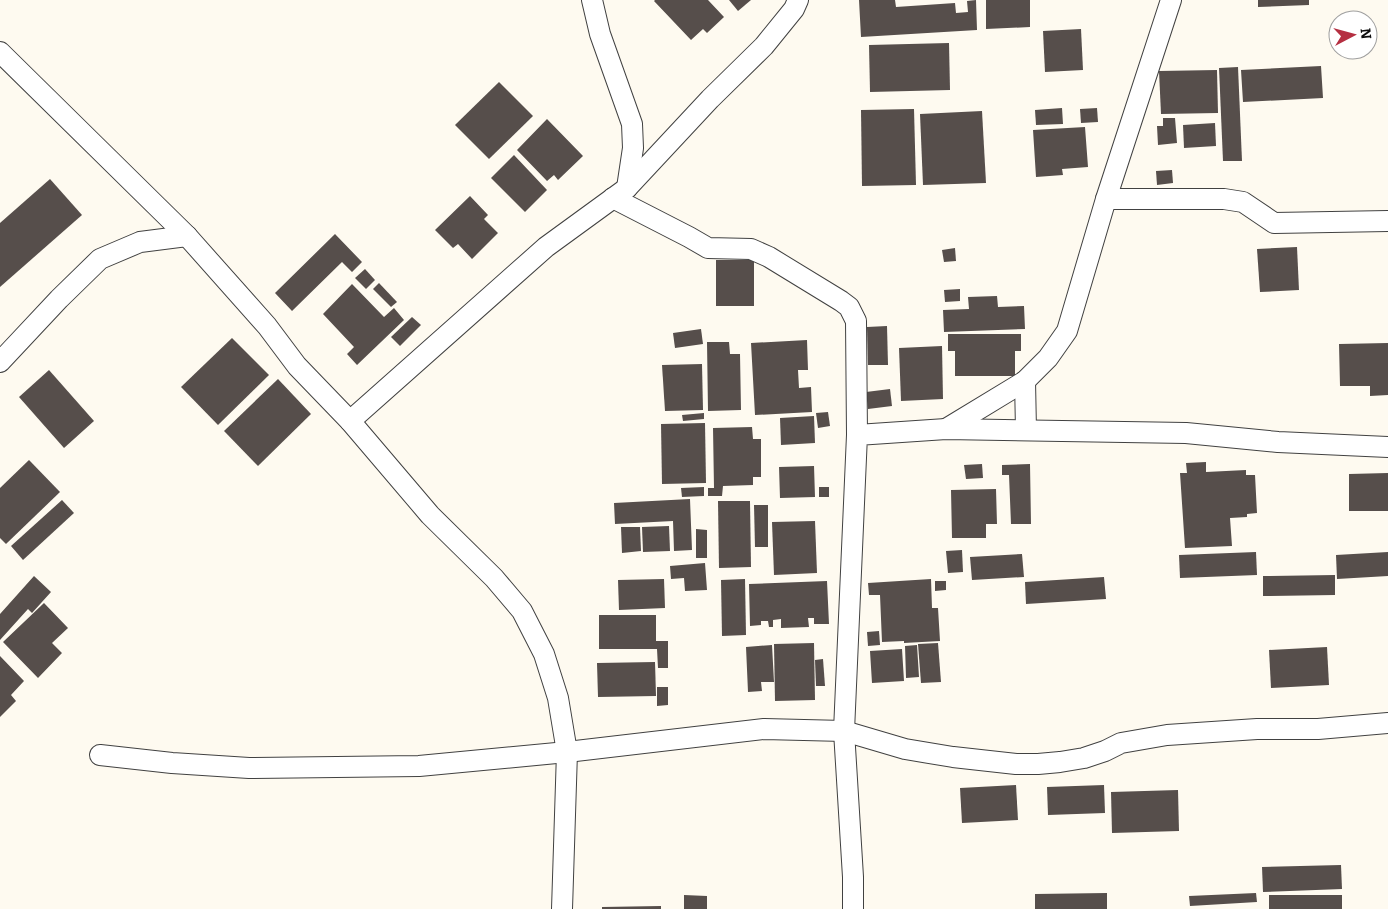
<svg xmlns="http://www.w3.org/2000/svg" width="1388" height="909" viewBox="0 0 1388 909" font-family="Bitter,serif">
<rect width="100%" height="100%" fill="#fefaf0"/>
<g fill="#564e4b">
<path d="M655,0H708L724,17L707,33L703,29L691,40L654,1Z"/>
<path d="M729,0H751L738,11Z"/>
<path d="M859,0H895L896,7L955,3L956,13L968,12L967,1L976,0L977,30L861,37Z"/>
<path d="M986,0H1030V27L986,29Z"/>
<path d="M1258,0H1309V5L1258,7Z"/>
<path d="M1081,29L1083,70L1045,72L1043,31Z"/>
<path d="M949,43L950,90L870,92L869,45Z"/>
<path d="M1321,66L1323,98L1243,102L1241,70Z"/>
<path d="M1238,67L1242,161H1223L1219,68Z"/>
<path d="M1217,70L1218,113L1161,114L1159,71Z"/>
<path d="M499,82L533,116L489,159L455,125Z"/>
<path d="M1062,108L1063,124L1036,125L1035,110Z"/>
<path d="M1097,108L1098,122L1081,123L1080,109Z"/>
<path d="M914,109L916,185L862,186L861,110Z"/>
<path d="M982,111L986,183L923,185L920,114Z"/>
<path d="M1163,118H1175L1177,143L1158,145L1157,126H1163Z"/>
<path d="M547,119L583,156L558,180L554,175L547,181L517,150Z"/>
<path d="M1215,123L1216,146L1184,148L1183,125Z"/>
<path d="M1085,127L1088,167L1062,169L1063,175L1036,177L1033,130Z"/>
<path d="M514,155L547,190L525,212L491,178Z"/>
<path d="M1172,170L1173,183L1157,185L1156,171Z"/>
<path d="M50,179L82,215L0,287V223Z"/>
<path d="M470,196L488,215L484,219L498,233L472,259L458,244L453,248L435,230Z"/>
<path d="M335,234L362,262L352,272L342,262L292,311L275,293Z"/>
<path d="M1297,247L1299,290L1260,292L1257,249Z"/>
<path d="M955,248L956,261L944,262L942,250Z"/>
<rect x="716" y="260" width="38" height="46"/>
<path d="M365,269L375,280L366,289L355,278Z"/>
<path d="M379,283L397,302L391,307L373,289Z"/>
<path d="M352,284L384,317L394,308L404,320L357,365L347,354L354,347L323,314Z"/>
<path d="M960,289V301L945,302L944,290Z"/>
<path d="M997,296L998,307L1024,306L1025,329L944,332L943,310L969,309L968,297Z"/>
<path d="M412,317L421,325L400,346L391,337Z"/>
<path d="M887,326L888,365H868L867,327Z"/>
<path d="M701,329L703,344L675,348L673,333Z"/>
<path d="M948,334H1021V351H1015V376H955V351H948Z"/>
<path d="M232,338L269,375L218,425L181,387Z"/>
<path d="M807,340L808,370H798L799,388L811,387L812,412L755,415L751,343Z"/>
<path d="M707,342H729L730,354H740L741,410L708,411Z"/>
<path d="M1388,343V395L1370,396V386H1340L1339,344Z"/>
<path d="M942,346L943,399L901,401L899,348Z"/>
<path d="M702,364L703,410L665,411L662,365Z"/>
<path d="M49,370L94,421L64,448L19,397Z"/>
<path d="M278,379L311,414L258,466L224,431Z"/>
<path d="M890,389L892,406L868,409L866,392Z"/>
<path d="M828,412L830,426L818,428L816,413Z"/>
<path d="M704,413V419L683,421L682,415Z"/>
<path d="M814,416L815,443L781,445L780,418Z"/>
<path d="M705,423L706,483L662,484L661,424Z"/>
<path d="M752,427L753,439H761V477H753V485L723,486L722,496H708V488H714L713,428Z"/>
<path d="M29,460L60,492L6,544L0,538V488Z"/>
<path d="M1206,462V472L1246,470V475H1255L1257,513L1247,514V517L1230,518L1232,546L1185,548L1180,473H1187L1186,463Z"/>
<path d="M982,464L983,478L966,479L964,465Z"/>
<path d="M1030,464L1031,524H1011L1009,475H1002V465Z"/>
<path d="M814,466L815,497L780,498L779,467Z"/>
<path d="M1388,473V511H1349V474Z"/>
<path d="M704,487V496L682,497L681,488Z"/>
<rect x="819" y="487" width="10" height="10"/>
<path d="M996,489L997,524H986V538H952L951,490Z"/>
<path d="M690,499L692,550L674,551L673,521L615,524L614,503Z"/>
<path d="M62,500L74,513L23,560L11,546Z"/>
<path d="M718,501H750L751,567L719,568Z"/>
<path d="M754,505H768V547H755Z"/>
<path d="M815,521L817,573L774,575L772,522Z"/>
<path d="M669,526L670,551L643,552L642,527Z"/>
<path d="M621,527H640L641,551L622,553Z"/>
<path d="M696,529L707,530V558H696Z"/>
<path d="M962,550L963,572L948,573L946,551Z"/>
<path d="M1256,552L1257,575L1180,578L1179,555Z"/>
<path d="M1388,552V576L1337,579L1336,555Z"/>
<path d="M1022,554L1024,577L972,580L970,557Z"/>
<path d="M705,563L707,590L685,591L684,578L671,579L670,566Z"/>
<path d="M1335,575V595L1263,596V576Z"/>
<path d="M34,576L51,592L32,613L28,609L0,640V614Z"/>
<path d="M1104,577L1106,599L1026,604L1025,582Z"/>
<path d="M664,579L665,608L619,610L618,580Z"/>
<path d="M745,579L746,635L722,636L721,580Z"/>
<path d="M931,579L932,608H938L940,641L904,643V641L882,642L880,595H869L868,583Z"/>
<path d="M827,581L829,624H814V618H808L809,627L781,628V619L773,620V627H769L768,621H761V625L750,626L749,584Z"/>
<path d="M935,581H946V590L935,591Z"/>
<path d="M44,603L68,628L52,643L62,653L38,678L3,642Z"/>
<path d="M599,615H656V641H668V668H658L657,649H599Z"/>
<path d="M879,631L880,645L868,646L867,632Z"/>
<path d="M814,643L815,700L775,701L774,644Z"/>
<path d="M938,643L941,682L921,683L918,644Z"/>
<path d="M772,645L774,682H761L762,691L748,692L746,647Z"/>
<path d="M917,645L919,677L906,678L905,646Z"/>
<path d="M1327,647L1329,685L1271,688L1269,650Z"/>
<path d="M902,649L904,681L872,683L870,651Z"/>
<path d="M0,656L24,681L11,695L16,701L0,717Z"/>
<path d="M823,659L825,686H816L815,660Z"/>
<path d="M655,662L656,696L598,697L597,663Z"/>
<path d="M657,687H668V705L657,706Z"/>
<path d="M1016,785L1018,820L962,823L960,788Z"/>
<path d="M1104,785L1105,813L1048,815L1047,787Z"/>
<path d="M1178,790L1179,831L1112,833L1111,792Z"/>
<path d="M1341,865L1342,889L1263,892L1262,867Z"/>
<path d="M1107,893V909H1035V894Z"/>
<path d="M1256,893L1257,902L1190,906L1189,896Z"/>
<path d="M684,895L707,896V909H684Z"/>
<rect x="1269" y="895" width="73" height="14"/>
<path d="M661,906V909H602V907Z"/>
</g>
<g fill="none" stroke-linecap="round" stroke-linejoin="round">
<defs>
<g id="minor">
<path d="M592,0L600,34L632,124L633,148L627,188"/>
<path d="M0,52L187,236L267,326L297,366L350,421L430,515L494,578L522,611L544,654L558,698L567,752L562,909"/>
<path d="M613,198L689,237L708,248L751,249L769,257L841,301L849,307L856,321L857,435"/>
<path d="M1106,199H1224L1243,202L1274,223L1388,221"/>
<path d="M0,362L59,299L100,259L140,242L187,236"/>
<path d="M1025,381L1026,430"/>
<path d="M350,421L546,247L627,188L710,99L764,46L794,9L798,0"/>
<path d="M946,429L1025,381L1048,358L1067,331L1106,199L1171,0"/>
<path d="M100,755L172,763L249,768L419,766L567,752L764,729L844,731L905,749L953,757L1016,764H1038L1060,762L1084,758L1105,751L1121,743L1167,735L1257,729H1318L1388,723"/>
<path d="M853,909V877L844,731L857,435L946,429L1186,433L1278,442L1388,447"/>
</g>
</defs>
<use href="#minor" stroke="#414141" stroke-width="22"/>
<use href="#minor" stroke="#fff" stroke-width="20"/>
</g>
<g transform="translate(1353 35) rotate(84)"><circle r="24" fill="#ffffff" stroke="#9f9f9f"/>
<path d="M0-4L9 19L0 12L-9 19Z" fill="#b52f41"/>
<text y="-8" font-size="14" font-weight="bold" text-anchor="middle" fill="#0e0e0e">N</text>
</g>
</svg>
